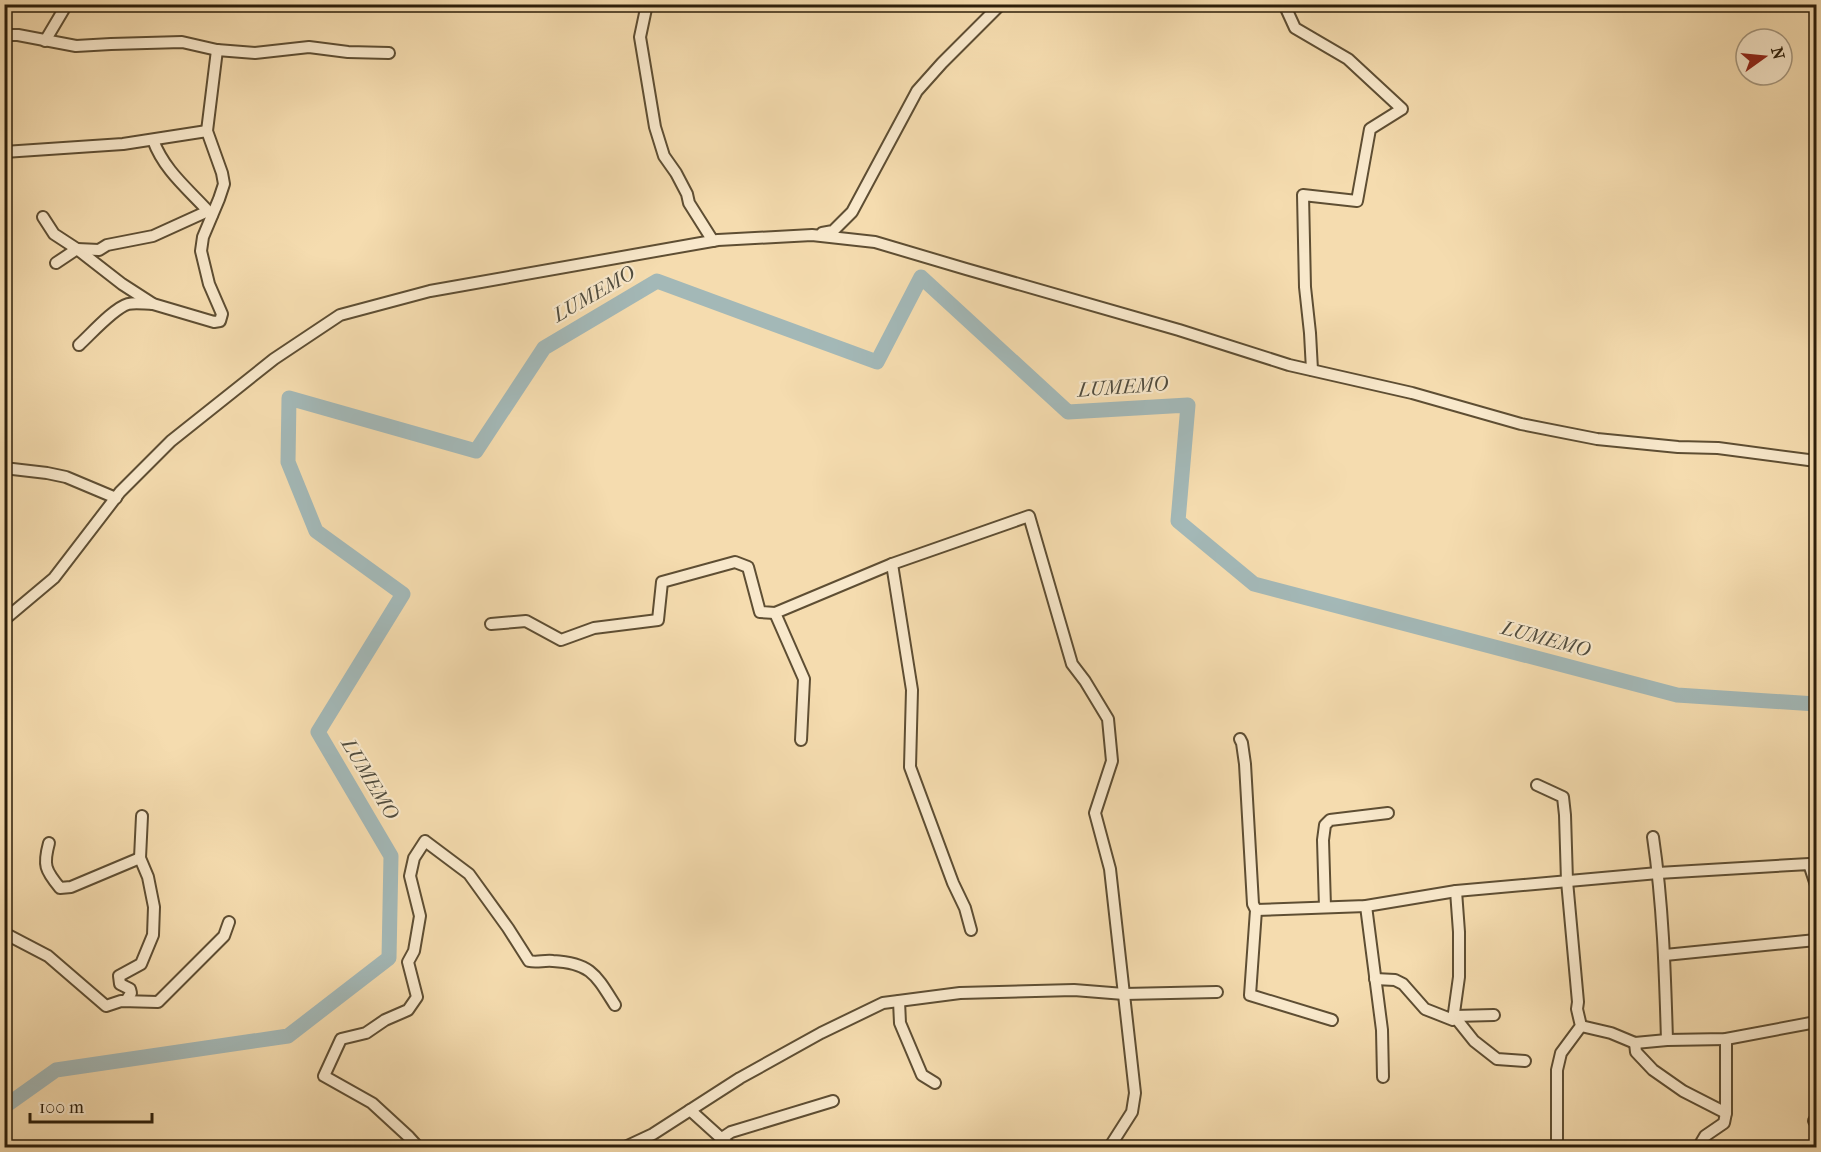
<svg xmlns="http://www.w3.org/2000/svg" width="1821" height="1152" viewBox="0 0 1821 1152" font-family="'IM FELL French Canon',serif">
<rect width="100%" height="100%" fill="#f5dcaf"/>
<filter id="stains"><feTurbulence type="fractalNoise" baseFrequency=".00333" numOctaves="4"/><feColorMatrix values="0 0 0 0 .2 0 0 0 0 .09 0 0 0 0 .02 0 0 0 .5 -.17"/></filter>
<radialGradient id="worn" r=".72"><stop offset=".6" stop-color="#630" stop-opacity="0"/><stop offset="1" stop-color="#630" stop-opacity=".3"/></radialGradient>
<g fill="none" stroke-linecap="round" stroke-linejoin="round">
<path stroke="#a3b8b7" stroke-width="15" d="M4,1107L56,1070L288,1036L389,958L391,856L318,732L403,594L316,531L288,462L289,398L476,451L544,348L657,281L877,362L921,277L1068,412L1188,405L1178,521L1254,584L1677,695L1816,704"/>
<defs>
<g id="minor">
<path d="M647,4L640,37L655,127L664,156L676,173L687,194L689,203L713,241"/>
<path d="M1284,4L1295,28L1348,59L1402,109L1370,129L1357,201L1303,195L1305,287L1310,333L1312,370"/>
<path d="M4,35H18L76,46L111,44L182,42L217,50L255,53L309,47L348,52L389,53"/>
<path d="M45,41L67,4"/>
<path d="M153,140C164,170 187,188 208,211"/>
<path d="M4,152L123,144L207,131"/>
<path d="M43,217L54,234L77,249L122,284L153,304L214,322L220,321L222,314L209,284L201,251L203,237L219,199L224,184L222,173L207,131L217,50"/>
<path d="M822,233L833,231L852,212L917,91L942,63L1001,4"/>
<path d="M56,263L77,249L99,250L107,245L153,236L208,211L212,215"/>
<path d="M79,345C91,334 114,308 128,304C136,302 145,304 153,304"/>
<path d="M4,468L47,473L66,477L116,498"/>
<path d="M892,564L912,690L910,767L953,883L965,908L971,930"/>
<path d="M4,620L54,578L120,492L171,441L274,359L340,315L430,291L718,240L812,235L875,242L966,269L1179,330L1289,365L1412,393L1521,424L1597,439L1678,447L1718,448L1816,461"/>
<path d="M491,624L526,621L561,640L594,628L658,620L662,582L735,562L748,567L760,612L775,613"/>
<path d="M1240,739L1242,743L1245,764L1253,904L1256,910L1250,995L1332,1020"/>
<path d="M801,740L804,679L775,613L892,564L1029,516L1072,664L1085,681L1108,719L1112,761L1095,813L1110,869L1135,1093L1132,1112L1109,1148"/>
<path d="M1537,785L1563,797L1565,815L1567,881L1578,1002L1577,1009L1581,1026L1561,1053L1557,1070V1148"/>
<path d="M1653,837C1663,904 1665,972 1667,1040"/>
<path d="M49,843C43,865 45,870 60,888L71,887L140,858"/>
<path d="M1366,906L1382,1030L1383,1077"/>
<path d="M1325,907L1323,840L1325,825L1330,820L1388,813"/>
<path d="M1256,910L1366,906L1456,891L1658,873L1809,864L1816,885"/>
<path d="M4,933L48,956L106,1006L121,1001L158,1002L224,936L229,922"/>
<path d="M1665,955L1816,940"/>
<path d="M1375,979L1395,980L1403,984L1425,1009L1453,1020L1459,977V932L1456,891"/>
<path d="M126,1001L131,993L130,989L120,984L119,976L141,964L153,935L154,907L148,877L140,858L142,816"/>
<path d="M899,1001L900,1023L922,1075L935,1083"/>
<path d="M1454,1016L1474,1041L1497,1059L1525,1061"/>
<path d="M1454,1016L1494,1015"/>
<path d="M1581,1026L1611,1033L1635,1043L1667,1040L1726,1039L1816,1022"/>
<path d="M1635,1043L1636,1052L1653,1070L1683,1091L1726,1113"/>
<path d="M690,1110L732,1148"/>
<path d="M1814,1121L1816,1118"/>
<path d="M722,1138L731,1132L833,1101"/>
<path d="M419,1148L409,1137L372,1103L324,1076L341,1039L366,1033L385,1020L408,1010L417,997L408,962L414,951L420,916L410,876L414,858L425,841L469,874L508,928L529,961C537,963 544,960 553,961C591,963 596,975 615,1005"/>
<path d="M623,1148L653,1134L740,1078L821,1033L883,1003L960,993L1074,990L1124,994L1217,992"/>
<path d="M1698,1148L1705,1136L1724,1123L1726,1113V1039"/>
</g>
</defs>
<use href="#minor" stroke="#5e4e33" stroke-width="14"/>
<use href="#minor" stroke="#f8e8cb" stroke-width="10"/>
</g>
<g text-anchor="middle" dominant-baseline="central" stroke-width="4.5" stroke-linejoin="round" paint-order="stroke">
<g font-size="20" font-style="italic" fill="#504c3e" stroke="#f8e8cb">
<text transform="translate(594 294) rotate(-30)">LUMEMO</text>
<text transform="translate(1123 387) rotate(-4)">LUMEMO</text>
<text transform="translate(1546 639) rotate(15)">LUMEMO</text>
<text transform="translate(370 779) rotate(59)">LUMEMO</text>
</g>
</g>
<rect width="1821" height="1152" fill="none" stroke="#f5dcaf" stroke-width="24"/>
<rect x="6" y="6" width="1809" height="1140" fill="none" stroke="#2c1e0a" stroke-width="3"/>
<rect x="12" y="12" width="1797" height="1128" fill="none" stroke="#2c1e0a" stroke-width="1.5"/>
<g transform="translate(1764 57) rotate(75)"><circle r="28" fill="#f8e8cb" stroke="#a6977e" stroke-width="1.5"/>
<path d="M0-4.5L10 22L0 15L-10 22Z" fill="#8f2418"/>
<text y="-9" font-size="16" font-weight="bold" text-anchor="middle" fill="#2c1e0a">N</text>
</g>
<path d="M30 1113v9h122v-9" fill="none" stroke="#2c1e0a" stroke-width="3"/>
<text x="39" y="1113" font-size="18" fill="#2c1e0a" stroke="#f8e8cb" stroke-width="4.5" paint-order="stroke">100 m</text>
<rect width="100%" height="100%" filter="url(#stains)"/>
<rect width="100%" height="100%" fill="url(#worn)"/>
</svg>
